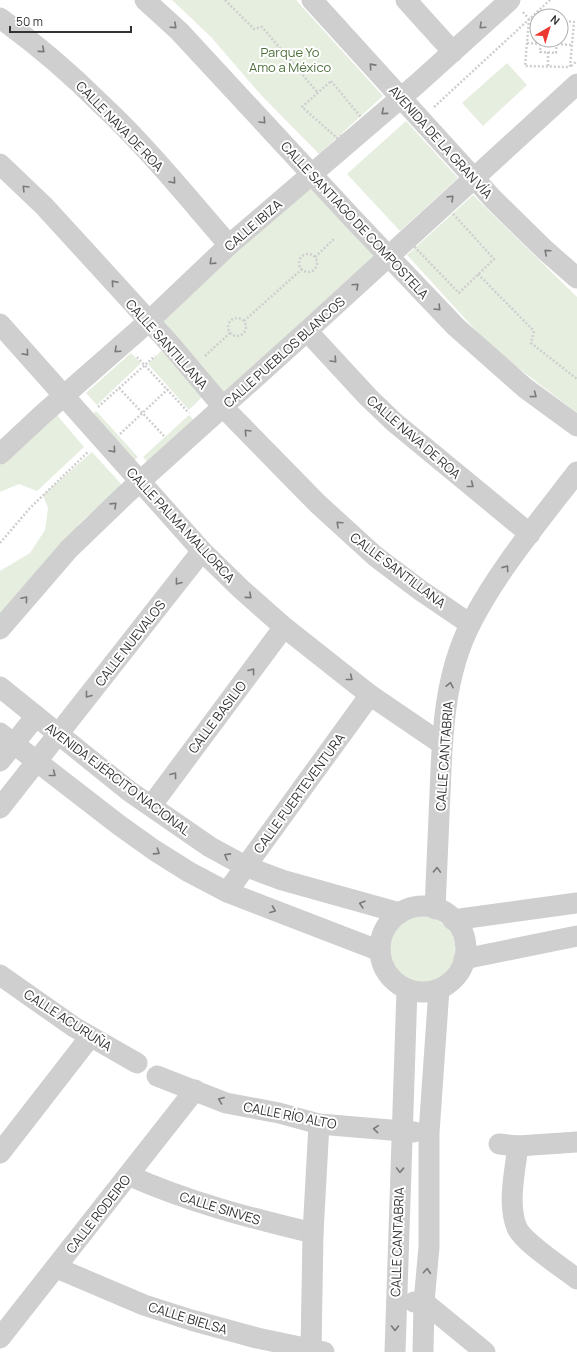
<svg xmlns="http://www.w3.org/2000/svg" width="577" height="1352" viewBox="0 0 577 1352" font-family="Manrope,sans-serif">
<rect width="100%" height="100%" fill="#fff"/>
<g fill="#e6eee0">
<path d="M172,0H296L383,96L319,154L261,95L211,37Z"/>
<path d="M507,63L527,85L483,126L462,103Z"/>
<path d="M406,121L458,178L400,231L347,174Z"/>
<path d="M315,180L382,252L224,397L157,325Z"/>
<path d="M473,195L577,297V413L491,347L407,255Z"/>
<path d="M162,350L204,395L189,410L148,364Z"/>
<path d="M131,353L141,363L97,405L86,393Z"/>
<path d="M96,411L138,457L123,471L82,425Z"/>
<path d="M56,414L84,447L37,491L19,484L0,492V465Z"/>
<path d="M189,415L202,429L156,472L143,457Z"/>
<path d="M92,452L122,485L81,522L0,623V571L30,553L45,530L48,508L43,495Z"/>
<circle cx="421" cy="951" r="35"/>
</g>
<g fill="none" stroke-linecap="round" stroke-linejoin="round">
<g stroke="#cfcfcf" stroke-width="2.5" stroke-dasharray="2 2" stroke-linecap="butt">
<path d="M225,0L254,29L262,27L318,93"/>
<path d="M523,12L529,19"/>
<path d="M537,19H529L525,66L569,67"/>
<path d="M561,21L574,22L570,67"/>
<path d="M541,40L540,52L556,53L557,40"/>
<path d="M527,43L541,44"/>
<path d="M557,44L572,45"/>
<path d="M548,52V67"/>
<path d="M571,66L577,61"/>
<path d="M331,81L365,122L337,138L302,107Z"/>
<path d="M434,107L550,0"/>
<path d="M445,205L494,259L459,293L407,239Z"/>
<circle cx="308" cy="263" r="9"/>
<path d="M315,257L335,238"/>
<path d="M478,274L534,331L531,343L577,379"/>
<circle cx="237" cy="327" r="9"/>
<path d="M244,321L302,269"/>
<path d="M205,356L231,332"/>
<path d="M137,357L189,413"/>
<path d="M119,388L164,436"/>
<path d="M98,407L155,356"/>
<path d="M120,434L168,389"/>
<path d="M0,543L30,508L89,451"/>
</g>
<g stroke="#cfcfcf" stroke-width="21">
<path d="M145,0L179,31L354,220L456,327L525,388L577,426"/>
<path d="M312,0L493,199L545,250L577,278"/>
<path d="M406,0L453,52"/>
<path d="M0,18C36,44 70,73 102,105C148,148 188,198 229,245"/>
<path d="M0,164L44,206L98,265L170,344L223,407L318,504L375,556L420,590L470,624"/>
<path d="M0,324L202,551L241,589L284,627L370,695L442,744"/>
<path d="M307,331L368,397L394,422L530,534"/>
<path d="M0,454L43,414L148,322L229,245L417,84L510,0"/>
<path d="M0,629L69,549L125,495L307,331L577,84"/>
<path d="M0,687L129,791L210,847L245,866L282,880L400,913"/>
<path d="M0,733L119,825L154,850L189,872L227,892L380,951"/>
<path d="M0,761L36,716"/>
<path d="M151,806L284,627"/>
<path d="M0,808L202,551"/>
<path d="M227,892L370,695"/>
<circle cx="423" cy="949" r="43"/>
<path d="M435,909C437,870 438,832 440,794C442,736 444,675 471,623C498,570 541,519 577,472"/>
<path d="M453,920L577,903"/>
<path d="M464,959L577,936"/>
<path d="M0,975L74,1027L137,1063"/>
<path d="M157,1076L226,1103L279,1113L319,1124L414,1132"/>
<path d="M499,1144L518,1146L577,1142"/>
<path d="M518,1146C515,1171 507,1204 517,1228C524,1243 563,1268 577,1279"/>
<path d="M0,1153L90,1037"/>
<path d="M128,1175C188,1202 250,1218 313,1233"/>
<path d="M57,1268L144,1305L191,1320L257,1338L324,1352"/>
<path d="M414,1302H424L485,1352"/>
<path d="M0,1338L195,1090"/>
<path d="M311,1351L313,1233L319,1124"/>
<path d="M395,1352L407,989"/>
<path d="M423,1352L424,1302L429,1247V1133L439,989"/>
</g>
</g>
<defs><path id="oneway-chevron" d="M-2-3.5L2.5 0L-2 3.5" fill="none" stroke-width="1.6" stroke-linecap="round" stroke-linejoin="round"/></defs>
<g stroke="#797979">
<use href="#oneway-chevron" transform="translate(174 26) rotate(42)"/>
<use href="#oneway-chevron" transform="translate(482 26) rotate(137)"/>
<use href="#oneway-chevron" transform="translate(42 50) rotate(41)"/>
<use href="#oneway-chevron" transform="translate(372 66) rotate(-132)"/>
<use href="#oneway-chevron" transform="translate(384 112) rotate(140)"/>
<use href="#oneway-chevron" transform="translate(263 121) rotate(47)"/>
<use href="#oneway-chevron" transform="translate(173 181) rotate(49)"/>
<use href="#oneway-chevron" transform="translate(25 188) rotate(-135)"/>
<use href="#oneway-chevron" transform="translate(451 198) rotate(-44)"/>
<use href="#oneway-chevron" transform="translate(547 252) rotate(-138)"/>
<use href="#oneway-chevron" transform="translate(212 262) rotate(136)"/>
<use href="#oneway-chevron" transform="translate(114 283) rotate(-131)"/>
<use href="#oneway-chevron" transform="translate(356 286) rotate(-43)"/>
<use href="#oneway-chevron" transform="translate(438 308) rotate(46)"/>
<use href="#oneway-chevron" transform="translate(117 350) rotate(138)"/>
<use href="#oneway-chevron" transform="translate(26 353) rotate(49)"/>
<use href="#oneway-chevron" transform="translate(334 360) rotate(47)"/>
<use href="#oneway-chevron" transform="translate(534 395) rotate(37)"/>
<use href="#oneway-chevron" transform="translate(247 432) rotate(-134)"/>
<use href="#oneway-chevron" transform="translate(113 450) rotate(49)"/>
<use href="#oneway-chevron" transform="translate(471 485) rotate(38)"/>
<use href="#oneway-chevron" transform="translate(114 505) rotate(-44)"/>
<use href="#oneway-chevron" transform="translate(339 524) rotate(-137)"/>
<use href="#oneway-chevron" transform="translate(506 568) rotate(-55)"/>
<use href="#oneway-chevron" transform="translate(178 582) rotate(128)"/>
<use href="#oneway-chevron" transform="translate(249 596) rotate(41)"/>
<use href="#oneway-chevron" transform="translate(25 599) rotate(-50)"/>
<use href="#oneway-chevron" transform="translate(252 671) rotate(-53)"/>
<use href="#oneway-chevron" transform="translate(350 678) rotate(38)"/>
<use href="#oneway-chevron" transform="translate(450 685) rotate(-78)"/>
<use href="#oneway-chevron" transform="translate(88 695) rotate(128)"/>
<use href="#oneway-chevron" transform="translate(53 774) rotate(38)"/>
<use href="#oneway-chevron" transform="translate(174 775) rotate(-53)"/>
<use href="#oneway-chevron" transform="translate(157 852) rotate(33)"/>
<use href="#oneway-chevron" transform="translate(227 856) rotate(-151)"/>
<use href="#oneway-chevron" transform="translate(437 870) rotate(-88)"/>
<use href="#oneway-chevron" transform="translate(362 904) rotate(-164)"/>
<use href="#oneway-chevron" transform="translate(273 910) rotate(21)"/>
<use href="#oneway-chevron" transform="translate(221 1100) rotate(-159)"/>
<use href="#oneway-chevron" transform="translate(376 1129) rotate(-175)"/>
<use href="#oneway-chevron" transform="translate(400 1170) rotate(92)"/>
<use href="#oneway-chevron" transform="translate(427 1271) rotate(-85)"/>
<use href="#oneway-chevron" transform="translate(395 1328) rotate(90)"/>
</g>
<g text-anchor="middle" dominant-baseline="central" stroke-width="4" stroke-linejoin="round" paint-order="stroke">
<g font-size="13" fill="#4e703c" stroke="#fff">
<text x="290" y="52">Parque Yo<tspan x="290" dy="15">Amo a México</tspan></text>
</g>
<g font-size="13" fill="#323232" stroke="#fff">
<text transform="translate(120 126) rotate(46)">CALLE NAVA DE ROA</text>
<text transform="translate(441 142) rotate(48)">AVENIDA DE LA GRAN VÍA</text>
<text transform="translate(355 220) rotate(47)">CALLE SANTIAGO DE COMPOSTELA</text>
<text transform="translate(253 225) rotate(-41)">CALLE IBIZA</text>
<text transform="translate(167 344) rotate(48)">CALLE SANTILLANA</text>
<text transform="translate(284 352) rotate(-42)">CALLE PUEBLOS BLANCOS</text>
<text transform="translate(414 437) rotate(41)">CALLE NAVA DE ROA</text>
<text transform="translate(181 525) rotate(47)">CALLE PALMA MALLORCA</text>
<text transform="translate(398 570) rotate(37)">CALLE SANTILLANA</text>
<text transform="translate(130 643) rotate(-52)">CALLE NUEVALOS</text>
<text transform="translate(217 717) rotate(-53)">CALLE BASILIO</text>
<text transform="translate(444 756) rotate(-86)">CALLE CANTABRIA</text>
<text transform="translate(118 779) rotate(37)">AVENIDA EJÉRCITO NACIONAL</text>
<text transform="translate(299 793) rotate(-54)">CALLE FUERTEVENTURA</text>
<text transform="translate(68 1020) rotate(33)">CALLE ACURUÑA</text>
<text transform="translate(290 1115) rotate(11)">CALLE RÍO ALTO</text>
<text transform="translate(220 1208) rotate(17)">CALLE SINVES</text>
<text transform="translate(98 1214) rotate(-52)">CALLE RODEIRO</text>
<text transform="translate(397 1242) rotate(-88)">CALLE CANTABRIA</text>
<text transform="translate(188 1318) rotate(17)">CALLE BIELSA</text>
</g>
</g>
<g transform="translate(549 28) rotate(38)"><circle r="19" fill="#ffffff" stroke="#adadad"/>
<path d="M0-3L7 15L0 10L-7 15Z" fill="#ec3830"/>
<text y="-6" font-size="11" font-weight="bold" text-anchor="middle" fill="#323232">N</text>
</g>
<path d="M10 26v6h121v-6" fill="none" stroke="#323232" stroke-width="2"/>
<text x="16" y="26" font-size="12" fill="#323232" stroke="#ffffff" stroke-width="3" paint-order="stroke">50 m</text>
</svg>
